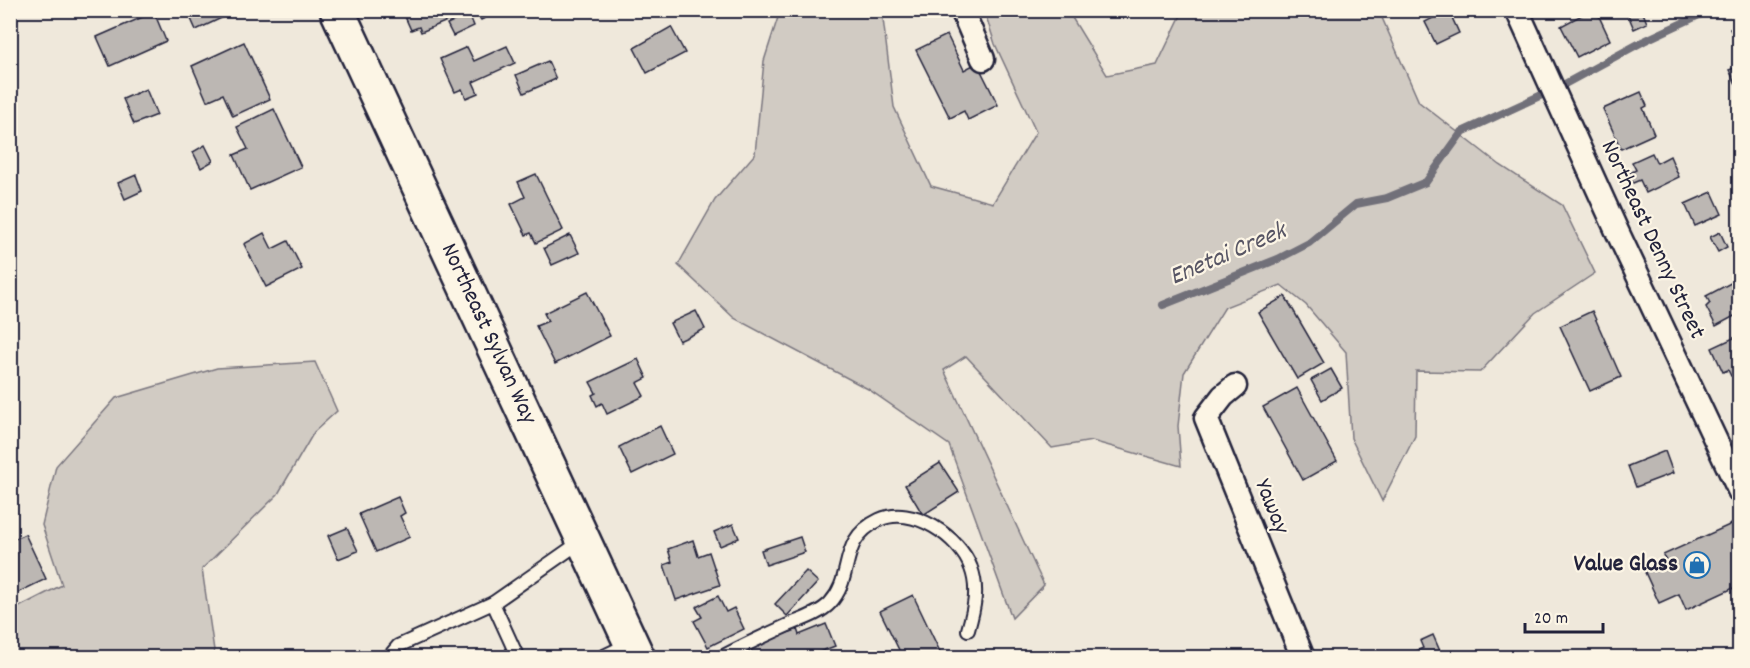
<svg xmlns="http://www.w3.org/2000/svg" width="1750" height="668" viewBox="0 0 1750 668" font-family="Dekko,sans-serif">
<rect width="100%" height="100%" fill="#efe8db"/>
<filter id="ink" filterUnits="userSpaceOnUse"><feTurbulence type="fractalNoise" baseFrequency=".0167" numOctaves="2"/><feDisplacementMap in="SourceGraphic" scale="12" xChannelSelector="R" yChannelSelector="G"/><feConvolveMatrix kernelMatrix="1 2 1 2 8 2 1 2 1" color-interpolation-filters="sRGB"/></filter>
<g filter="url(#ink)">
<g fill="#d1cbc3" stroke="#7a767f" stroke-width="1.5">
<path d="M995,11H1068L1107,75L1157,65L1183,11H1379L1419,102L1500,165L1562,205L1595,273L1535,313L1480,372L1416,371L1415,436L1382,501L1351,438L1346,352L1306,305L1281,285L1225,307L1184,373L1178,426L1181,466L1092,441L1052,448L966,356L944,370L1044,585L1012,618L949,445L868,389L734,318L678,265L715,200L755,154L764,61L780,11H882L894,107L931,186L993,203L1036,132L995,44L985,13Z"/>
<path d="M315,362L337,411L314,432L278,494L202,569L215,657H11V611L62,585L42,525L56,466L116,398L217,368Z"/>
</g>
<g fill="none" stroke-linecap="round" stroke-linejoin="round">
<g stroke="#716f79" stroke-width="8">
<path d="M1561,86L1644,41L1710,10"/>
<path d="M1163,305L1278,259L1309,243L1356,204L1387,198L1426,182L1462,132L1546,93"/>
</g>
</g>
<g fill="#bcb7b3" stroke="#22223b" stroke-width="1.5">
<path d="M187,10H229L230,14L196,30Z"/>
<path d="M402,10H456L459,16L421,32L419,27L411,30Z"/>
<path d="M476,10H501L481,20Z"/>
<path d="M1434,10H1451L1449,11L1459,33L1436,44L1425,22L1437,16Z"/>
<path d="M1591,10H1596L1610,40L1577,57L1561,26Z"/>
<path d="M1626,10H1642L1647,23L1634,29Z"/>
<path d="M1734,10H1740V47L1730,29L1739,25L1732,11Z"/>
<path d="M154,12L166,41L110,66L97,37Z"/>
<path d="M469,14L474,26L453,36L447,24Z"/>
<path d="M671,27L685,53L647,73L634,48Z"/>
<path d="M947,35L964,70L977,63L998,105L968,120L964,111L950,118L916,50Z"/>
<path d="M244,42L270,99L233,116L223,94L207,101L192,66Z"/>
<path d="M507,46L515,63L473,82L478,93L466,98L462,89L455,92L440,59L467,47L474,61Z"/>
<path d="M548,61L556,79L524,93L516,75Z"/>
<path d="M1740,66V92L1729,70Z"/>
<path d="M146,89L157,115L134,124L123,99Z"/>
<path d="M1641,92L1647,106L1643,108L1654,134L1621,149L1603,109Z"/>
<path d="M274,109L301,167L250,190L234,155L248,149L237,127Z"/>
<path d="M205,145L213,161L201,168L193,152Z"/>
<path d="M1652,153L1657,163L1670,156L1679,177L1646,193L1640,180L1633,183L1628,174L1636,170L1632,162Z"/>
<path d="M536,174L563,230L536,243L531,233L526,235L511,204L525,197L518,182Z"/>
<path d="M136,175L142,191L125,199L118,183Z"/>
<path d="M1712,192L1722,214L1695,226L1685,204Z"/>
<path d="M1720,232L1727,247L1718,252L1710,237Z"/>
<path d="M264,233L272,249L288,241L302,269L266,287L244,244Z"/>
<path d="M570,235L579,253L552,265L544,248Z"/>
<path d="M1740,278V313L1716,326L1706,307L1710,303L1706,296Z"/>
<path d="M587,292L610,336L555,364L536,326L548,321L544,313Z"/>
<path d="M1285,296L1324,363L1297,379L1258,312Z"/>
<path d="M696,311L705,329L679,341L670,323Z"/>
<path d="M1592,311L1621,377L1590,391L1560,326Z"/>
<path d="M1740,335V371L1731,376L1728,370L1723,372L1712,348Z"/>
<path d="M638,359L647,378L637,383L644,396L607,414L602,403L597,406L592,395L596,393L590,382Z"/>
<path d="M1331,369L1342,388L1322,400L1311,380Z"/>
<path d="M1297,388L1337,461L1303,480L1263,407Z"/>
<path d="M660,426L673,454L632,474L619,447Z"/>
<path d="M1665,451L1673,473L1636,487L1628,466Z"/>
<path d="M940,463L959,492L923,515L905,485Z"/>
<path d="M398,497L405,513L400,516L410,537L376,552L359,514Z"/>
<path d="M1736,522L1740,529V585L1686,610L1679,594L1659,603L1644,570L1666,560L1663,555Z"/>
<path d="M733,524L739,538L720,546L714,532Z"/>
<path d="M347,528L358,551L338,559L328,536Z"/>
<path d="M25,534L46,579L17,593L10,581V541Z"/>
<path d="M800,537L805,552L766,565L761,550Z"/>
<path d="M693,540L698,556L709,552L720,585L676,600L664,565L672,562L668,549Z"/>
<path d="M806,571L818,582L787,616L775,604Z"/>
<path d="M913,595L943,658H889L900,652L880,611Z"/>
<path d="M718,596L726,612L734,608L744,629L708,647L694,621L702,617L696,607Z"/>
<path d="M826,624L835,646L809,656L810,658H749L746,650L797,629L799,635Z"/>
<path d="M1433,635L1443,658H1411L1410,654L1423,648L1420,641Z"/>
</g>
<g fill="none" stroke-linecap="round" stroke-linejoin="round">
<defs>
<g id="service">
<path d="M493,603L518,658"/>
<path d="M388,658L398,646L493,603L583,540"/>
<path d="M600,658L629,644"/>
<path d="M720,658C742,646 764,636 786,626C800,620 820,614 830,603C855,576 837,540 879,520C912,504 960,537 971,568C979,589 974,609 968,630"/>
</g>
<g id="minor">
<path d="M962,10L983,59"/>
<path d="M1517,10L1616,229L1740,492"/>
<path d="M1235,386L1223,396L1206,418L1303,658"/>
</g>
<path id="secondary" d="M337,10L638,658"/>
</defs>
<use href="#service" stroke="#22223b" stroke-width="16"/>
<use href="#minor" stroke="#22223b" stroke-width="27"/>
<use href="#secondary" stroke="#22223b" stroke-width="38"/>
<use href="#service" stroke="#fcf5e5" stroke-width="12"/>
<use href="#minor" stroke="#fcf5e5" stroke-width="22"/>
<use href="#secondary" stroke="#fcf5e5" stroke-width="33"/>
</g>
</g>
<defs>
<symbol id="shop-ring" viewBox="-11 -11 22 22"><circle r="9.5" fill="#fcf5e5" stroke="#1f6fb2" stroke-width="1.5"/><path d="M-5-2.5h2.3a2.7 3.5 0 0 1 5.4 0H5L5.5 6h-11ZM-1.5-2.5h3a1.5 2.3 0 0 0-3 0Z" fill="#1f6fb2"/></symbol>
</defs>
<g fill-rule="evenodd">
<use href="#shop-ring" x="1682" y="550" width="30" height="30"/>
</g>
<g text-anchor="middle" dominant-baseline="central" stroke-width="4.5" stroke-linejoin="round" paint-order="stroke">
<g font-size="24" fill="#22223b" stroke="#fcf5e5">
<text transform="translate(1652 240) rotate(65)">Northeast Denny Street</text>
<text transform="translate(488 334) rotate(65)">Northeast Sylvan Way</text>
<text transform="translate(1271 507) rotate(68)">Yaway</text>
</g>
<g font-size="24" font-weight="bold" fill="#22223b" stroke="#fcf5e5" text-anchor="end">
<text x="1678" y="565">Value Glass</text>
</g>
<g font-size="26" font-style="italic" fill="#575564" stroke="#fcf5e5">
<text transform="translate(1228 255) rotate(-23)">Enetai Creek</text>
</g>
</g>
<rect width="1750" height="668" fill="none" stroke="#fcf5e5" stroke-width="36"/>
<rect x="18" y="18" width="1714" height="632" fill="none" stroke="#22223b" stroke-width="2" filter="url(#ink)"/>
<path d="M1525 623v9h78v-9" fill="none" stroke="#22223b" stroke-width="3"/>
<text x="1534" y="623" font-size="18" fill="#22223b" stroke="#fcf5e5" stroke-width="4.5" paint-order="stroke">20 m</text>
</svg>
